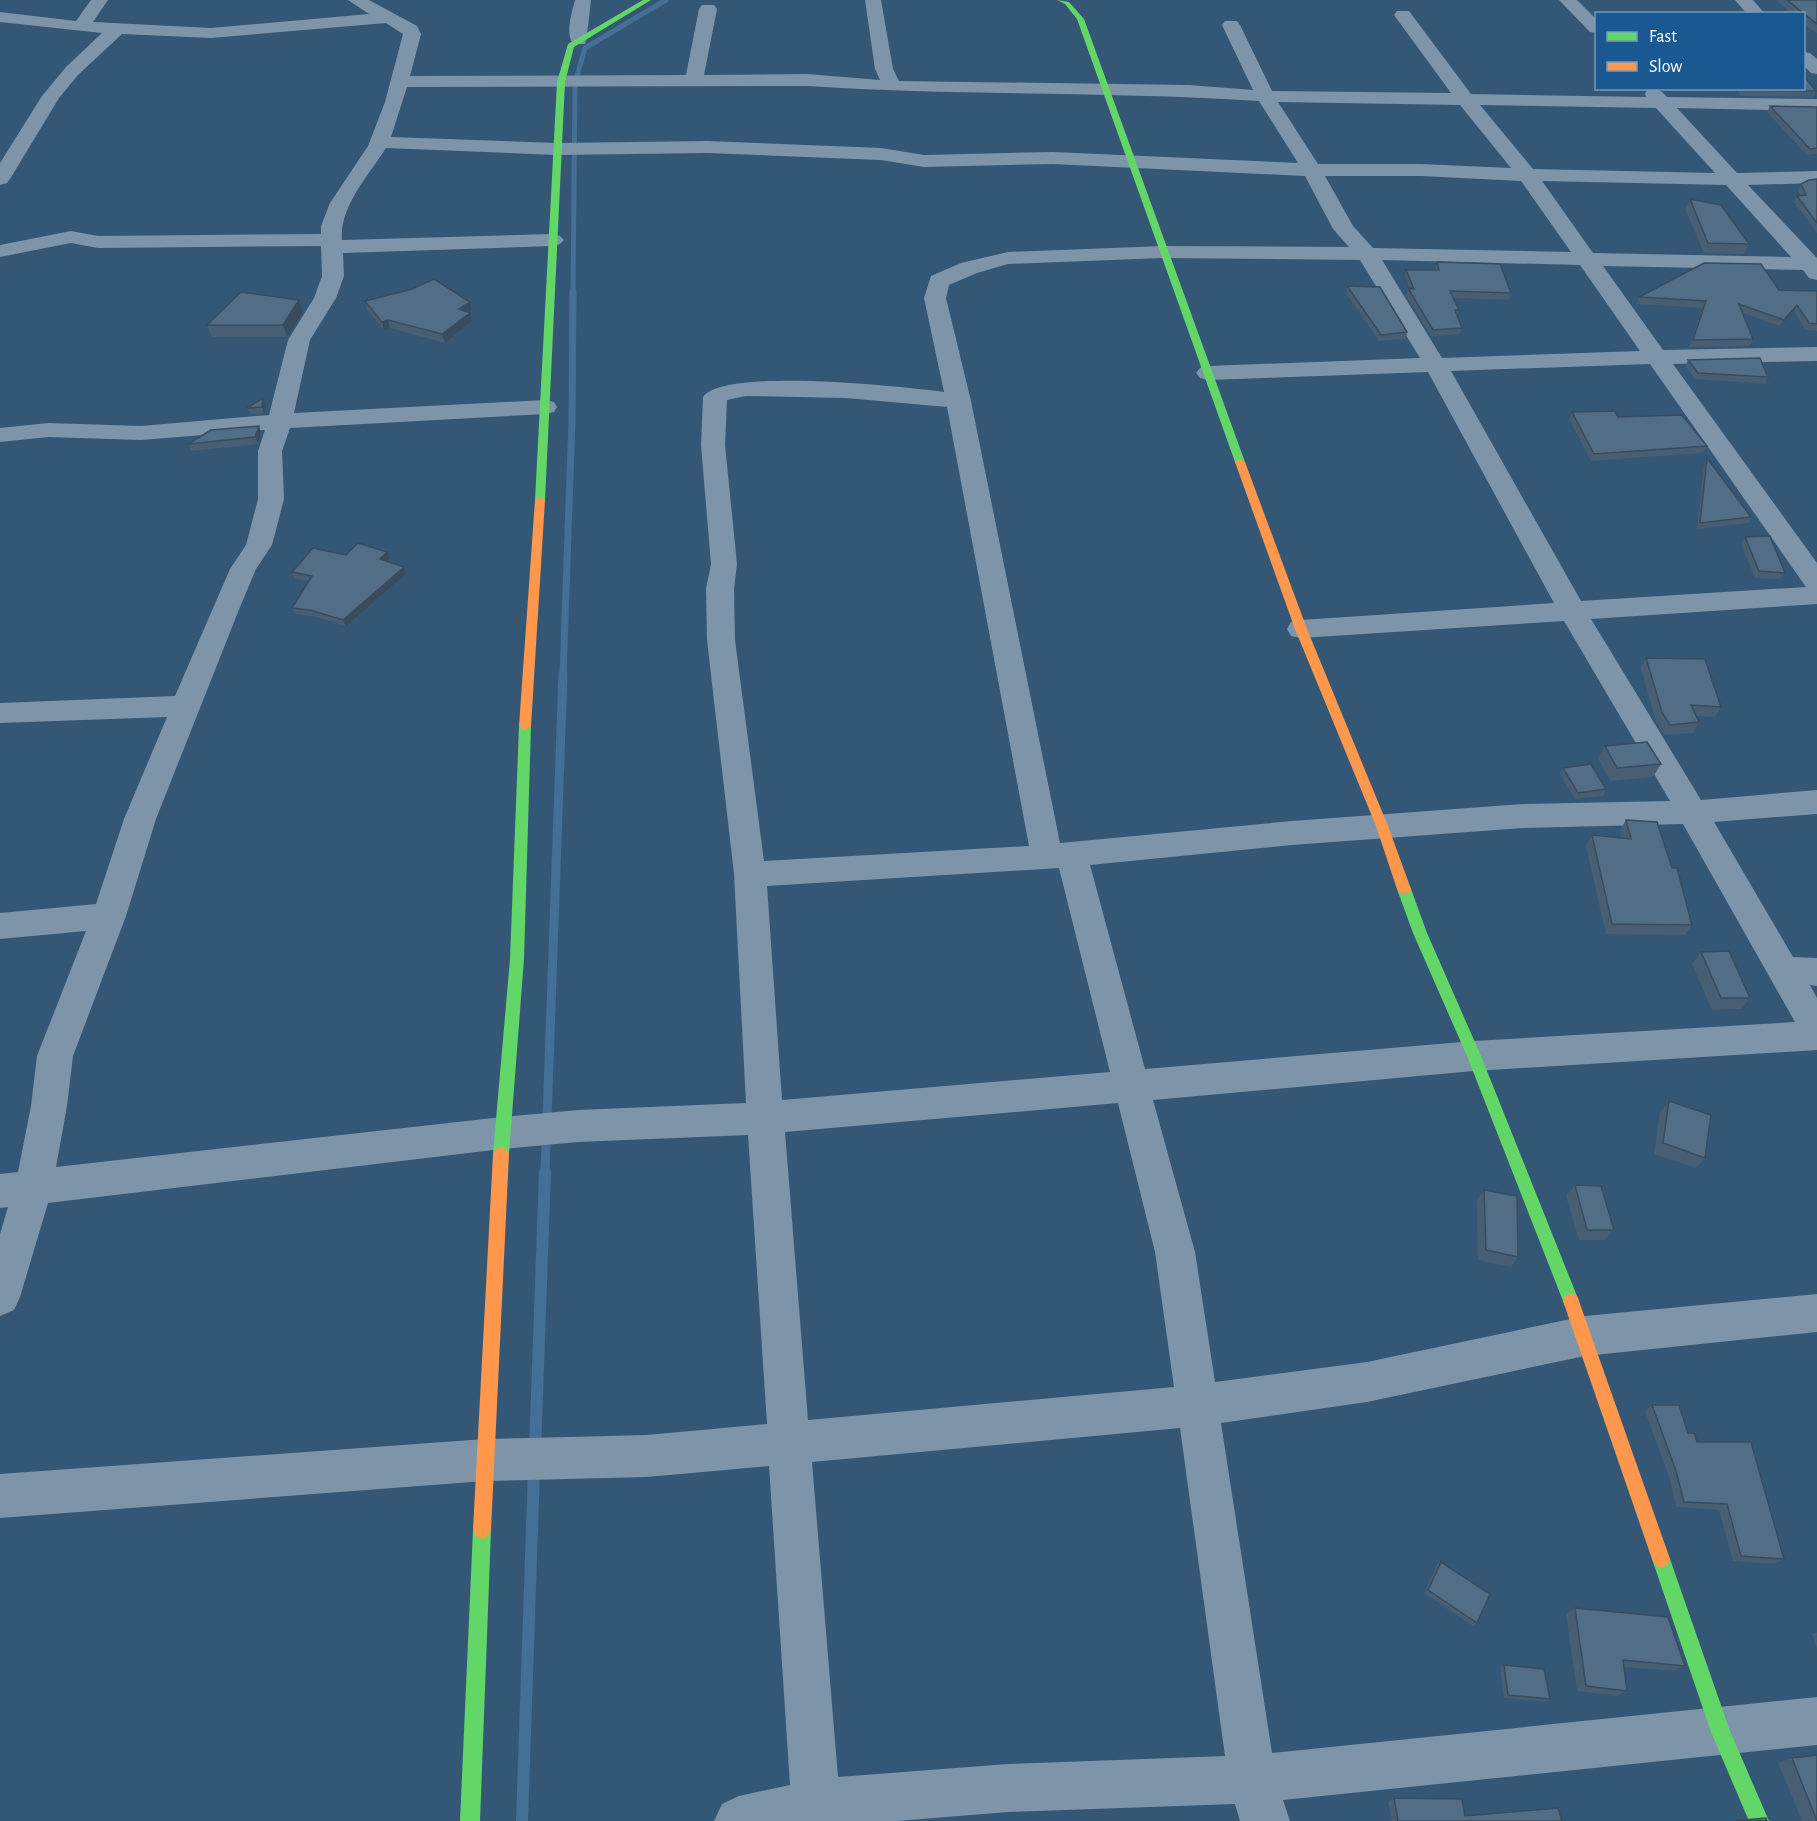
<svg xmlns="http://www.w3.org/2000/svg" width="1817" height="1821" viewBox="0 0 1817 1821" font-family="'Alegreya Sans',sans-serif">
<rect width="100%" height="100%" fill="#355776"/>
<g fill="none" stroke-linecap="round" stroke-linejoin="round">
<path stroke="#446f97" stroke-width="5" d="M573,294L575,83L585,48L666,0"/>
<path stroke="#446f97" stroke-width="7" d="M563,675L572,420L573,292"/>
<path stroke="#446f97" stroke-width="9" d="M545,1173L563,674"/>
<g stroke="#446f97" stroke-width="12">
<path d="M535,1450L545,1172"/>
<path d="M522,1821L534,1470"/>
</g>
<g fill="#7d94a9" fill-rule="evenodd">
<path d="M91,0H108L93,22L211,28L369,14L348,0H369L417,26L421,34L410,76L686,75L699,9L702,5H714L717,9L704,75L807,74L880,80L875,69L865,0H881L893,69L899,81L1189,85L1253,90L1222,25L1225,21H1237L1240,25L1272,91L1451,93L1394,15L1397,11H1409L1471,94L1646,97L1645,94L1647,90C1657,88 1661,90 1667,97L1817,99V111L1677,108L1737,173L1817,171V183L1748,185L1817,258V280L1809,278L1803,270L1603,266L1663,350L1817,347V361L1673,364L1817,563V604L1591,619L1701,800L1817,790V814L1714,822L1793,957L1817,958V986L1810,985L1817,998V1050L1474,1071L1153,1100L1195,1252L1215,1382L1367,1362L1585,1316L1817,1294V1332L1585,1356L1367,1402L1221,1423L1272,1753L1817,1697V1745L1283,1800L1290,1821H1240L1235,1804L1008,1812L897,1821H714L722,1804L739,1796L790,1785L769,1466L647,1477L485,1481L0,1518V1474L485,1439L647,1435L767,1424L748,1135L578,1142L502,1149L48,1203L20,1297L14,1310L0,1316V1234L8,1207L0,1208V1174L18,1172L31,1106L37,1056L86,931L0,939V913L96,904L124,819L167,717L0,723V703L175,696L230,569L246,545L258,499V451L265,430L141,440L48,437L0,442V428L48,423L141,426L269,415L288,340L314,298L322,276L321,246L98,248L71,243L0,257V245L71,231L98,236L321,234V226L330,203L368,146L385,102L403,34L386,23L211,38L122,34L78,75L59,98L10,179L7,183L0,185V163L42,96L66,67L102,33L0,22V12L76,21ZM807,86C957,96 1108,91 1259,101L1298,163L1053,152L924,155L881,148L708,141L557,143L391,137L407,87ZM1278,102L1460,105L1511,168L1421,164H1318ZM1480,105L1656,108L1715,173L1533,169ZM386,148L557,155L708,153L881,160L924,167L1053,164L1305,176L1333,229L1349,247L1163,246L1008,252L961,263L931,276L924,298L944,392C905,387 724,367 703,397L701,445L711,564L706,589L707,640L734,874L746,1103L578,1110L502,1117L56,1167L67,1106L73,1056L126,916L156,819L240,607L256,569L272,545L284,499L282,451L290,428L545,414L554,412L557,407L554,402L545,400L294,413L310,340L336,298L344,276L343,253L553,246L560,244L564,240L560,236L553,234L342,240C339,207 369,175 386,148ZM1325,176H1421L1521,181L1571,252L1373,248L1353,226ZM1542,181L1726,185L1791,257L1593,253ZM1163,258L1360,260L1420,358L1208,366L1200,368L1196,373L1200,378L1208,380L1428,372L1554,603L1301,620L1291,622L1287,629L1291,636L1301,638L1564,621L1670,801L1523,804L1292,821L1060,843L971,401L946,298L949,285L977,273L1008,264ZM1382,260L1580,265L1640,351L1442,358ZM1650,364L1806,587L1581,601L1451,371ZM746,396L846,398L947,407L1029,846L764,861L735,640L734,589L737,564L725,445L727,400ZM1683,824L1795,1022L1474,1041L1145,1069L1090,865L1292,845L1523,828ZM1059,868L1110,1072L782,1100L767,886ZM1118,1103L1155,1252L1174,1387L808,1420L785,1132ZM1180,1428L1225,1756L1008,1764L838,1777L812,1462Z"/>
<path d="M575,0H591C590,8 587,40 585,44H573C565,31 572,13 575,0Z"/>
<path d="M1559,0H1577L1596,19V33L1590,32Z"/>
<path d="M1735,0H1753L1765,14H1747Z"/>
<path d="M1804,52L1810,53L1817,59V74L1811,73L1804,66Z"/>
</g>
<g fill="#63d668" fill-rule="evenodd">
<path d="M643,0H651L574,47L565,82L545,500L540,503L535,500L557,82L568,44Z"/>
<path d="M1057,0L1069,2L1084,19L1245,462L1244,464H1236L1235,462L1077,19L1065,4Z"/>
<path d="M525,722L531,726L524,959L509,1154L506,1159L501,1161L496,1159L493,1154L510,959L519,726Z"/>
<path d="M1404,884L1409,885L1411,889L1427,933L1481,1056L1579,1301L1577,1306L1571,1309L1565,1306L1563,1301L1467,1056L1413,933L1397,889L1399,885Z"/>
<path d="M482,1521L488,1524L491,1530L480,1821H460L473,1530L476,1524Z"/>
<path d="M1661,1550L1667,1553L1670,1559L1730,1731L1769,1821H1749L1711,1732L1652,1559L1655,1553Z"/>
</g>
<g fill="#ff974d" fill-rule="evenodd">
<path d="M1240,459L1245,462L1307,629L1388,826L1411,889L1409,893H1399L1397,889L1376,826L1295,629L1235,462Z"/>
<path d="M540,497L545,500L531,726L525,730L519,726L535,500Z"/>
<path d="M501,1147L506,1149L509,1154L491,1530L488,1536L482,1539L476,1536L473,1530L493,1154L496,1149Z"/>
<path d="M1571,1293L1577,1296L1579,1301L1670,1559L1667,1565L1661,1568L1655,1565L1652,1559L1563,1301L1565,1296Z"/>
</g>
</g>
<g fill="#475e73">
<path d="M1776,0H1817V34L1803,23V14H1792Z"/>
<path d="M1735,88H1803L1816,91L1813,97L1741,96Z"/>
<path d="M1770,106L1817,107V154L1807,155L1767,112Z"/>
<path d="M1817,179V233L1794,202L1797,196H1801L1798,190L1801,184Z"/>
<path d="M1690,199L1749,244L1744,254L1704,253L1685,209Z"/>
<path d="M1437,262L1511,293L1509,300L1453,298L1459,310L1457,316L1462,328L1460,334L1431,336L1406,295L1408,288H1410L1405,276L1406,270H1435Z"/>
<path d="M1347,286L1407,332L1406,339L1379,341L1346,293Z"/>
<path d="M412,289L470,302L472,310L468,312L472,321L445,343L390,328L384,330L367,310L365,301Z"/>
<path d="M1779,290L1817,291V331L1805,330L1794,311L1780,326L1743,313L1753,339L1750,346L1689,347L1703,308L1636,304L1639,297Z"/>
<path d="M303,312L287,337H212L207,325Z"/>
<path d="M1688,360L1768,377L1765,384L1695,379L1685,366Z"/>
<path d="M263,398L266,405L264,413L250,414L247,408Z"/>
<path d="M1572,412L1618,417L1707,446L1703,453L1591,461L1569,419Z"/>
<path d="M261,433L258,444L191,451L188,444Z"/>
<path d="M1707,458L1751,517L1748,523L1697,529L1704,465Z"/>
<path d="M1745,537L1785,573L1781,579L1755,578L1741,544Z"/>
<path d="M346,555L390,558L387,561L404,567L406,574L346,626L313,616L295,614L292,608L309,581L295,579L292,572Z"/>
<path d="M1646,658L1721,707L1715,717L1696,716L1699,722L1693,733L1664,735L1656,722L1641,668Z"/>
<path d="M1605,746L1661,764L1653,777L1610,781L1598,758Z"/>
<path d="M1563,768L1606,789L1603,796L1575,799L1560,774Z"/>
<path d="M1626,820L1672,868L1692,925L1685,935L1606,934L1586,846L1592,835L1621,838L1620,831Z"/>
<path d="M1701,952L1750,998L1741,1009L1712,1010L1692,964Z"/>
<path d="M1669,1101L1705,1158L1696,1168L1654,1154L1660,1112Z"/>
<path d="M1575,1185L1614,1230L1605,1240H1579L1566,1196Z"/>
<path d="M1484,1190L1518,1257L1511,1267L1478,1260L1477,1200Z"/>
<path d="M1652,1405L1688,1433L1697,1442L1784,1559L1775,1564L1733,1561L1719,1510L1676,1507L1669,1477L1645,1411Z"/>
<path d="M1441,1562L1477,1623L1473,1626L1424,1593L1437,1565Z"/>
<path d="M1575,1608L1685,1666L1674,1671L1623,1667L1627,1691L1617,1696L1577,1691L1566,1614Z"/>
<path d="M1817,1632V1648L1812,1634Z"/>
<path d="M1504,1665L1550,1699L1545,1702L1504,1698L1500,1668Z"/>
<path d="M1792,1758L1817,1821H1802L1778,1763Z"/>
<path d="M1394,1798L1465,1816L1562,1821H1392L1388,1802Z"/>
</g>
<g fill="#394c5e">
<path d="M299,300L303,312L287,337L283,325Z"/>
<path d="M470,302L472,310L461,317L459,309Z"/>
<path d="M1797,305L1794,311L1780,326L1784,320Z"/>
<path d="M470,313L472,321L445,343L442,334Z"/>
<path d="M388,320L390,328L384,330L382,322Z"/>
<path d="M263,398L266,405L264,413L262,407Z"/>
<path d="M259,426L261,433L258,444L255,437Z"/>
<path d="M387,552L390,558L383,565L380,559Z"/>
<path d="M404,567L406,574L346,626L343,620Z"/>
</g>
<g fill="#526d86" stroke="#394c5e" stroke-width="1.5">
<path d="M1787,0H1817V24Z"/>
<path d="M1803,75L1816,91L1744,90L1742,88H1803Z"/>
<path d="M1770,106L1817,107V148L1810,149Z"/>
<path d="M1817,179V223L1797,196L1806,195L1801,184L1809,180Z"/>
<path d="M1690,199L1721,205L1749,244L1708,243Z"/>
<path d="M1437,262L1500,264L1511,293L1450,291L1459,310H1455L1462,328L1433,330L1408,288L1414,289L1406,270H1439Z"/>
<path d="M1704,263L1761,264L1779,290L1817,291V324L1809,323L1797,305L1784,320L1739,304L1753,339L1693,340L1706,301L1639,297Z"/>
<path d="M434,279L470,302L459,309L470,313L442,334L388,320L382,322L365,301L412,289Z"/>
<path d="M1347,286L1380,287L1407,332L1381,335Z"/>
<path d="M241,292L299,300L283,325H207Z"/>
<path d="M1760,358L1768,377L1698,373L1688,360Z"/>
<path d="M263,398L262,407L247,408Z"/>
<path d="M1615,411L1618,417L1682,415L1707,446L1594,454L1572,412Z"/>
<path d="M259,426L255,437L188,444L211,430Z"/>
<path d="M1707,458L1751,517L1700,523Z"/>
<path d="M1770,536L1785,573L1759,571L1745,537Z"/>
<path d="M358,543L387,552L380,559L404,567L343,620L310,610L292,608L312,576L292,572L313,548L346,555Z"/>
<path d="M1646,658L1705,659L1721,707L1691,705L1699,722L1670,725L1662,712Z"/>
<path d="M1647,742L1661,764L1617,768L1605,746Z"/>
<path d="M1591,764L1606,789L1578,793L1563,768Z"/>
<path d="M1626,820L1657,822L1672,868H1677L1692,925L1612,924L1592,835L1631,839Z"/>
<path d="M1729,951L1750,998H1721L1701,952Z"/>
<path d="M1669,1101L1711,1115L1705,1158L1663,1143Z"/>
<path d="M1575,1185L1601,1186L1614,1230H1587Z"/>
<path d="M1484,1190L1517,1196L1518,1257L1486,1250Z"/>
<path d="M1652,1405H1679L1688,1433H1694L1697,1442H1751L1784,1559L1741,1556L1727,1504L1684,1502L1676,1471Z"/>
<path d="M1441,1562L1490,1594L1477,1623L1428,1590Z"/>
<path d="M1575,1608L1668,1617L1685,1666L1623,1660L1627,1691L1586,1686Z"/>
<path d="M1504,1665L1544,1669L1550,1699L1508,1695Z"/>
<path d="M1817,1755V1821L1792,1758Z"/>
<path d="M1394,1798L1462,1799L1465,1816L1558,1808L1562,1821H1398Z"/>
<path d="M1766,1818L1767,1821H1731Z"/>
</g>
<rect x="1595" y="12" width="210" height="78" fill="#1a5891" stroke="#769bbd" stroke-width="1.5"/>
<rect x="1607" y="32" width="30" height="9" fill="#63d668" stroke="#769bbd" stroke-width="1.5"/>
<text x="1649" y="42" font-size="18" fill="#ffffff">Fast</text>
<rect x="1607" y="62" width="30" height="9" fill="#ff974d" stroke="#769bbd" stroke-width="1.5"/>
<text x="1649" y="72" font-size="18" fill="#ffffff">Slow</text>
</svg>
